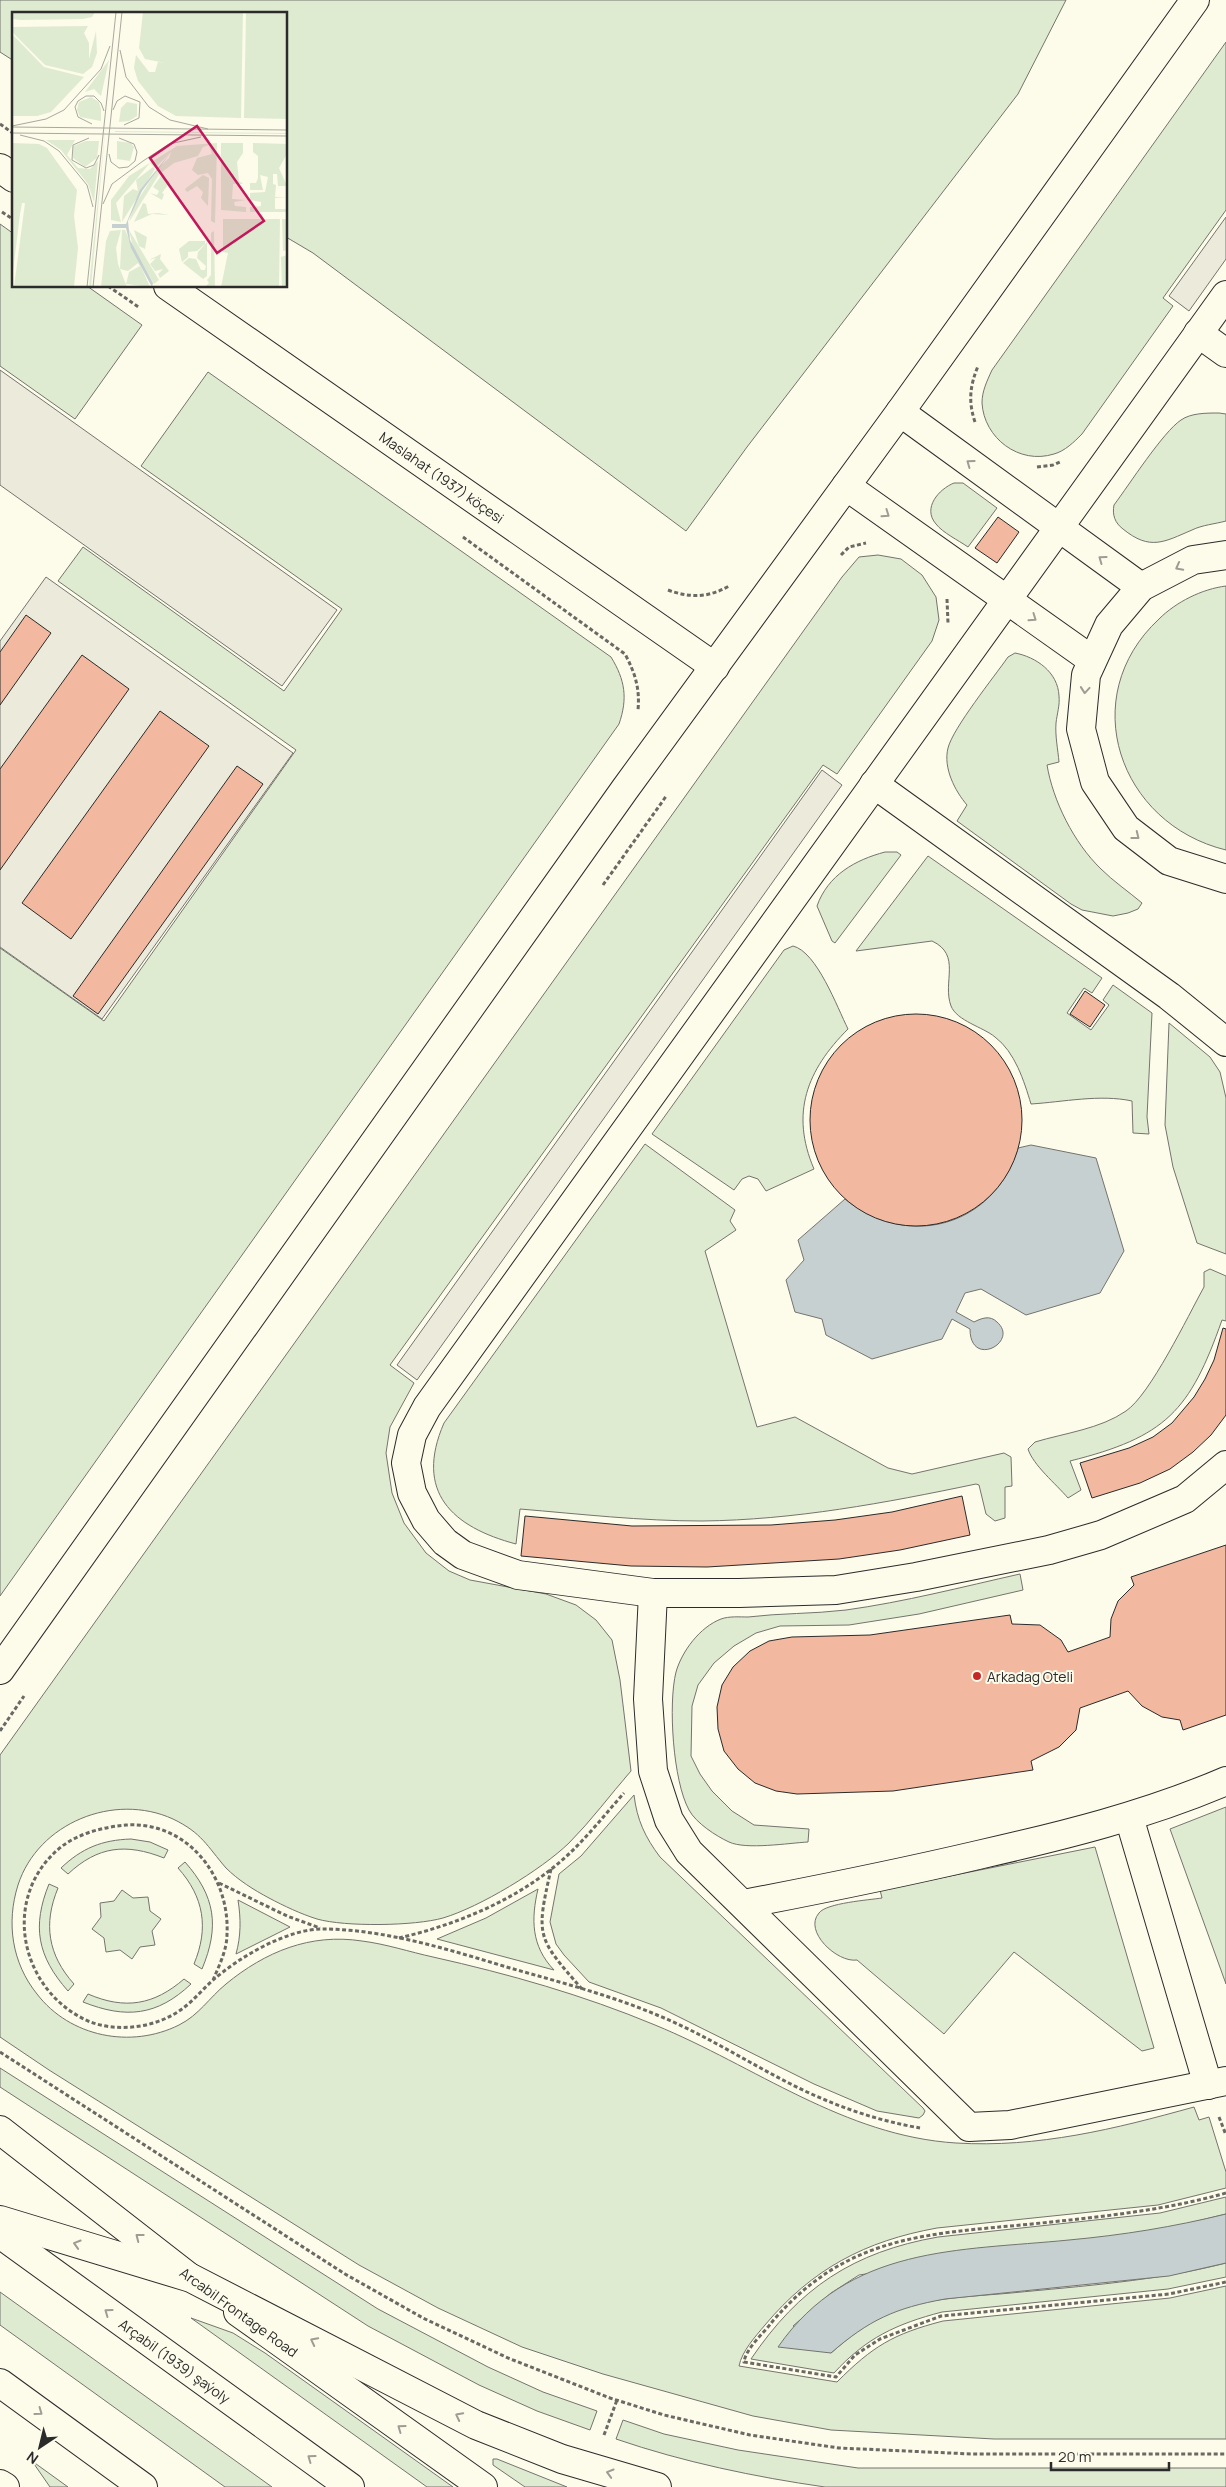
<svg xmlns="http://www.w3.org/2000/svg" width="1226" height="2487" viewBox="0 0 1226 2487" font-family="Manrope,sans-serif">
<rect width="100%" height="100%" fill="#fdfbea"/>
<g fill="#deebd1" stroke="#74746e">
<path d="M0,0H1066L1018,94L747,447L686,531L313,253L286,237V14H14V61L0,52Z"/>
<path d="M1226,42V210L1163,298L1173,306L1082,434C1074,442 1065,451 1054,454C1019,465 984,438 982,403C982,391 987,381 992,370Z"/>
<path d="M0,224L14,234V286H87L142,325L75,419L0,366Z"/>
<path d="M208,372L611,657C625,680 628,698 619,724L0,1596V948L104,1021L296,750L58,581L83,547L284,691L342,609L141,466Z"/>
<path d="M1219,413L1226,414V521C1215,524 1202,525 1192,530C1164,542 1150,551 1123,529C1115,523 1112,515 1114,505C1129,485 1163,432 1181,420C1191,413 1206,413 1219,413Z"/>
<path d="M954,483H963L997,508L968,547C958,540 943,533 936,524C922,508 939,489 954,483Z"/>
<path d="M878,555L901,559L922,575L936,597L939,620L932,641L837,774L823,765L390,1365L414,1383L390,1427L386,1453L392,1493L404,1523L426,1553L449,1571L470,1580L546,1594L576,1605L596,1620L612,1640L620,1680L631,1771C610,1795 591,1821 569,1843C541,1870 480,1907 443,1918C415,1926 345,1927 317,1919C301,1914 284,1906 269,1898C254,1890 238,1880 226,1868C207,1846 202,1833 173,1819C114,1792 38,1823 18,1885C6,1923 12,1963 37,1994C70,2037 131,2049 179,2025C199,2015 209,1998 226,1984C265,1952 310,1933 362,1941C386,1944 410,1952 433,1957C509,1974 583,1995 655,2025C755,2066 844,2136 956,2143C1038,2148 1115,2129 1194,2107L1199,2120L1209,2117L1226,2172V2188L1158,2205L937,2228C865,2241 812,2269 765,2325C755,2337 742,2351 739,2366L837,2382C873,2346 893,2334 943,2321L1170,2298L1226,2286V2439H994L831,2430L753,2416L603,2374L522,2347L438,2308L359,2265L49,2070L0,2037V1755L842,577L859,557Z"/>
<path d="M1226,586V850C1119,824 1075,697 1159,619C1176,602 1202,589 1226,586Z"/>
<path d="M1015,653C1036,657 1058,672 1059,696C1060,705 1057,714 1056,723C1055,736 1058,750 1059,762L1047,765C1053,801 1074,843 1101,869C1113,881 1129,892 1142,903L1138,909L1128,913L1113,916L1082,910L1071,904L957,821L967,805C955,791 943,768 948,748C953,728 994,677 1008,657Z"/>
<path d="M885,852H897L901,855L835,943L832,941L817,906C828,875 855,860 885,852Z"/>
<path d="M928,856L1102,978L1092,993L1084,988L1067,1013L1091,1030L1109,1005L1103,1000L1113,985L1152,1013L1147,1117L1149,1134L1133,1133L1132,1101C1100,1094 1063,1102 1031,1104C1024,1081 1015,1052 995,1037C983,1027 957,1021 951,1006C942,982 962,955 932,941L856,951Z"/>
<path d="M793,946C817,952 837,1007 848,1029C807,1070 790,1113 814,1169L766,1191L758,1179L749,1176L742,1179L734,1190L652,1134L784,950Z"/>
<path d="M1169,1023L1210,1057L1220,1072L1226,1098V1254L1197,1243L1173,1167L1165,1125Z"/>
<path d="M645,1144L735,1210L730,1221L736,1230L705,1251L757,1427L795,1417L888,1468L912,1474L1004,1453L1011,1457L1012,1486L1005,1487V1518L995,1521L986,1514L979,1485L976,1484C885,1503 794,1520 702,1521C641,1521 580,1514 520,1509L516,1544C452,1527 414,1492 444,1423Z"/>
<path d="M1210,1269L1226,1276V1321L1222,1320C1190,1411 1166,1437 1070,1461L1081,1490L1068,1498C1056,1484 1033,1465 1028,1449L1035,1442C1065,1433 1100,1429 1126,1411C1150,1395 1188,1316 1204,1287V1272Z"/>
<path d="M1020,1574L1023,1590L919,1614L849,1625L780,1626L756,1633L734,1646L714,1663L698,1685L692,1706L691,1756L700,1774L712,1791L732,1811L754,1825L809,1829L808,1842C789,1843 746,1850 729,1842C716,1836 696,1823 689,1810C673,1781 668,1704 676,1672C682,1651 700,1627 721,1619C729,1616 740,1617 748,1617C780,1613 813,1614 846,1610C904,1602 962,1587 1020,1574Z"/>
<path d="M634,1795C637,1820 645,1837 660,1857L923,2108L925,2111L923,2115L919,2118L877,2111L814,2084L661,2008L589,1982L564,1955L556,1944L550,1922L559,1874L581,1856Z"/>
<path d="M1226,1807V1984L1170,1829Z"/>
<path d="M131,1839L150,1842L168,1850L164,1858C126,1843 98,1846 68,1874L61,1868C82,1848 102,1840 131,1839Z"/>
<path d="M1095,1847L1154,2048L1142,2051L1014,1952L944,2034L857,1960C837,1963 803,1931 819,1913C826,1903 869,1900 882,1898L880,1890Z"/>
<path d="M185,1862C215,1896 220,1926 202,1969L194,1964C209,1928 204,1897 178,1868Z"/>
<path d="M49,1884L58,1888C43,1924 48,1955 74,1984L68,1991C37,1956 32,1926 49,1884Z"/>
<path d="M538,1889C531,1919 531,1946 554,1970L437,1939L486,1918Z"/>
<path d="M122,1890L133,1898L148,1897L150,1911L161,1919L152,1931L155,1945L140,1947L132,1959L120,1950L106,1952L104,1938L92,1929L101,1917L100,1903L114,1901Z"/>
<path d="M238,1900L290,1927L236,1954C241,1936 241,1919 238,1900Z"/>
<path d="M184,1979L191,1984C157,2016 126,2019 83,2002L88,1994C125,2010 154,2005 184,1979Z"/>
<path d="M0,2068L378,2309L488,2367L543,2392L597,2411L590,2430L537,2411L479,2385L368,2326L0,2087Z"/>
<path d="M1226,2197V2214L1161,2230L859,2275L831,2293L793,2326L831,2353C847,2339 864,2325 883,2316C922,2297 969,2297 1011,2293C1083,2286 1156,2281 1226,2263V2277L1168,2289L942,2312C896,2324 866,2338 834,2373L751,2359C799,2288 853,2252 938,2237L1160,2213Z"/>
<path d="M0,2292L272,2487H225L0,2325Z"/>
<path d="M191,2318L233,2333L265,2353L453,2487H427Z"/>
<path d="M623,2420L664,2434L738,2450L858,2468H1226V2487H825C755,2477 683,2462 616,2439Z"/>
<path d="M493,2459H497L567,2487H525L493,2465Z"/>
<path d="M32,2461L68,2487H50Z"/>
</g>
<g fill="#eceadb" stroke="#74746e">
<path d="M1226,217V259L1189,311L1169,296Z"/>
<path d="M0,370L337,610L282,686L0,485Z"/>
<path d="M46,577L293,753L102,1019L0,947V641Z"/>
<path d="M822,770L842,785L417,1380L397,1365Z"/>
</g>
<g fill="#c7d0d0" stroke="#74746e">
<path d="M1031,1145L1096,1158L1124,1251L1100,1293L1026,1315L981,1289L965,1293L956,1312L974,1322C982,1318 990,1315 997,1322C1020,1342 970,1369 970,1329L952,1319L942,1339L872,1359L826,1335L822,1319L795,1312L786,1280L804,1260L798,1240L845,1199C908,1250 994,1227 1018,1148Z"/>
<path d="M1226,2214V2263L1169,2276L945,2299C895,2308 869,2320 831,2353L778,2347C849,2245 958,2251 1069,2240C1123,2235 1173,2227 1226,2214Z"/>
</g>
<g fill="#f2b8a0" stroke="#2b2b2b">
<path d="M998,517L1019,532L997,563L975,548Z"/>
<path d="M26,615L51,633L0,705V652Z"/>
<path d="M82,655L129,689L0,870V769Z"/>
<path d="M160,711L209,746L71,939L22,903Z"/>
<path d="M237,766L263,784L98,1014L73,996Z"/>
<path d="M1085,991L1105,1005L1090,1027L1070,1014Z"/>
<circle cx="916" cy="1120" r="106"/>
<path d="M1223,1328L1226,1329V1415L1211,1435L1193,1452L1170,1469L1140,1483L1092,1498L1080,1463L1129,1448L1153,1437L1172,1423L1194,1397L1205,1379L1214,1360Z"/>
<path d="M962,1496L970,1535L900,1550L839,1559L707,1567L631,1566L521,1556L525,1516L632,1526L771,1525L835,1520L892,1512Z"/>
<path d="M1226,1545V1715L1183,1730L1180,1720L1162,1717L1142,1706L1128,1691L1080,1708L1076,1730L1059,1747L1031,1761L1033,1770L893,1791L797,1794L776,1791L755,1783L738,1769L724,1751L718,1729L717,1707L722,1685L733,1667L750,1651L769,1641L792,1637L870,1635L1010,1615L1012,1624L1040,1625L1061,1640L1068,1652L1110,1637L1111,1619L1118,1601L1134,1585L1131,1577Z"/>
</g>
<g fill="none" stroke-linecap="round" stroke-linejoin="round">
<defs>
<g id="minor">
<path d="M0,168L14,178"/>
<path id="s1" d="M168,286L715,667"/>
<path d="M1226,295L427,1407L412,1435L406,1463L412,1493L426,1520L445,1542L463,1555L518,1575L653,1593H739L836,1590L916,1577L1049,1550L1101,1535L1185,1499L1226,1465"/>
<path d="M1198,333L1226,353"/>
<path d="M900,412L1141,587"/>
<path d="M846,486L1092,660"/>
<path d="M1226,555L1193,560L1141,587L1109,625L1086,675L1081,729L1095,782L1126,828L1169,861L1226,879"/>
<path d="M874,784L1169,996L1226,1042"/>
<path d="M653,1593L648,1699L653,1771L669,1820L689,1852L969,2127L1010,2125L1226,2081"/>
<path d="M0,1670L625,789L900,412L1195,0"/>
<path d="M1129,1817L1208,2085"/>
<path d="M744,1904C822,1889 901,1873 978,1855C1062,1836 1147,1815 1226,1781"/>
<path d="M0,2130L189,2277"/>
<path d="M238,2312L483,2487"/>
<path d="M0,2484L5,2487"/>
</g>
<g id="major">
<path d="M0,2220L191,2278L476,2425L562,2459L657,2487"/>
<path id="s2" d="M0,2234L350,2487"/>
<path d="M0,2383L143,2487"/>
</g>
</defs>
<use href="#minor" stroke="#2b2b2b" stroke-width="30"/>
<use href="#major" stroke="#2b2b2b" stroke-width="30"/>
<g stroke="#6a6964" stroke-width="3" stroke-dasharray="4 2.5" stroke-linecap="butt">
<path d="M0,124L14,134"/>
<path d="M2,212L14,220"/>
<path d="M108,286L140,308"/>
<path d="M975,422C968,401 970,386 978,366"/>
<path d="M1037,467L1053,465L1062,461"/>
<path d="M463,537L625,654C635,673 640,688 638,710"/>
<path d="M841,555L849,547L866,543"/>
<path d="M668,590C690,598 708,598 729,586"/>
<path d="M947,599L948,623"/>
<path d="M603,885L667,795"/>
<path d="M0,1731L24,1696"/>
<path d="M551,1869C536,1936 536,1937 582,1989"/>
<path d="M219,1883L287,1916L320,1928"/>
<path d="M399,1938C463,1923 529,1895 576,1847C593,1830 608,1811 624,1793"/>
<path d="M213,1980C219,1966 227,1950 227,1934C230,1876 187,1821 126,1825C104,1827 79,1833 61,1847C0,1896 19,1990 88,2021C117,2033 156,2028 182,2009C193,2001 202,1990 212,1981C239,1957 288,1928 325,1929C388,1930 450,1950 510,1968C559,1982 610,1995 657,2015C709,2036 756,2068 807,2092C844,2109 880,2121 920,2128"/>
<path d="M0,2052L345,2274L423,2318L508,2358L610,2398L664,2415L750,2435L839,2448L972,2454H1226"/>
<path d="M1219,2117L1226,2135"/>
<path d="M1226,2193C1162,2211 1098,2217 1032,2224C927,2234 846,2235 772,2322C764,2333 746,2348 744,2362L836,2377L855,2355L880,2339L941,2316L1169,2294L1226,2282"/>
<path d="M604,2435L617,2400"/>
</g>
<use href="#minor" stroke="#fdfbea" stroke-width="28"/>
<use href="#major" stroke="#fdfbea" stroke-width="28"/>
</g>
<defs><path id="oneway-chevron" d="M-2-3.5L2.5 0L-2 3.5" fill="none" stroke-width="1.6" stroke-linecap="round" stroke-linejoin="round" transform="scale(1.25)"/></defs>
<g stroke="#9e9d94">
<use href="#oneway-chevron" transform="translate(970 463) rotate(-144)"/>
<use href="#oneway-chevron" transform="translate(886 514) rotate(35)"/>
<use href="#oneway-chevron" transform="translate(1102 559) rotate(-144)"/>
<use href="#oneway-chevron" transform="translate(1179 567) rotate(152)"/>
<use href="#oneway-chevron" transform="translate(1033 618) rotate(35)"/>
<use href="#oneway-chevron" transform="translate(1085 690) rotate(95)"/>
<use href="#oneway-chevron" transform="translate(1136 836) rotate(38)"/>
<use href="#oneway-chevron" transform="translate(139 2237) rotate(-142)"/>
<use href="#oneway-chevron" transform="translate(77 2244) rotate(-163)"/>
<use href="#oneway-chevron" transform="translate(108 2312) rotate(-144)"/>
<use href="#oneway-chevron" transform="translate(314 2341) rotate(-153)"/>
<use href="#oneway-chevron" transform="translate(39 2412) rotate(36)"/>
<use href="#oneway-chevron" transform="translate(459 2416) rotate(-153)"/>
<use href="#oneway-chevron" transform="translate(401 2428) rotate(-144)"/>
<use href="#oneway-chevron" transform="translate(311 2458) rotate(-144)"/>
<use href="#oneway-chevron" transform="translate(610 2473) rotate(-164)"/>
</g>
<circle fill="#c62828" stroke="#fdfbea" stroke-width="2" cx="977" cy="1676" r="5"/>
<g text-anchor="middle" dominant-baseline="central" stroke-width="4" stroke-linejoin="round" paint-order="stroke">
<g font-size="14" fill="#2b2b2b" stroke="#fdfbea">
<text stroke="none"><textPath href="#s1" startOffset="334">Maslahat (1937) köçesi</textPath></text>
<text transform="translate(239 2312) rotate(36)">Arcabil Frontage Road</text>
<text stroke="none"><textPath href="#s2" startOffset="216">Arçabil (1939) şaýoly</textPath></text>
</g>
<g font-size="14" fill="#2b2b2b" stroke="#fdfbea" text-anchor="start">
<text x="987" y="1676">Arkadag Oteli</text>
</g>
</g>
<g transform="translate(12 12)">
<rect width="275" height="275" fill="#fdfbea"/>
<path d="M0,0H83L80,5L71,7L9,8L0,7ZM131,0H231L229,106L164,104L146,94L126,69L122,56L124,43L137,60H143L146,50L153,51L133,47L127,36ZM234,0H275V107L232,106ZM76,14L72,21L77,31V47L84,19L85,41L80,55L71,62L33,53L0,20V15ZM0,22L32,55L72,65L39,100L25,104H0ZM97,48L89,84L82,77L73,80ZM79,85L87,90L89,97V109L68,105L65,98L67,90ZM115,90L125,92V104L117,109L107,110L109,96ZM94,109L79,275H77ZM103,119L275,121V122L103,120ZM34,128H63L55,143L66,156L78,157L86,149L82,190L76,172L49,138ZM74,129H87L85,146L73,155L61,146V134ZM105,129L119,131L122,135L118,149L105,147ZM0,131L27,132L35,136L65,178L62,204L66,236L62,275H2L13,191H10L8,202L0,268ZM205,131L203,211L199,209L200,167L196,161L186,163L180,158L185,146L200,142L197,133L191,135L186,144L162,151L150,160L145,157L157,146L159,140L143,156L138,151L104,191L109,210L99,208V188L117,164L165,134ZM209,131H231V141L225,150L227,169L231,172H221L220,187L234,188L222,190L223,194L234,195V200L209,198ZM241,131L275,132V142L267,156L275,174H266L265,162H261V172L264,173L263,185H275L263,186V197H275V200H238V195L249,194V190L238,188V181L253,180L256,165L248,163L251,178H238V171H244L246,166V144L241,140ZM141,155L143,157L110,210L112,184L121,177L126,179L124,168ZM145,158L148,161L117,210L122,194ZM191,163L197,166L196,194L189,186L191,180L185,174L175,180L173,177ZM149,164L158,170L150,181L152,182L150,188L138,181L145,183L147,179L141,175ZM131,191L134,192L136,202L146,201L157,203L140,202L122,210ZM211,207H268L267,275H209L216,241L211,240ZM270,207H275V238L271,239ZM109,218L104,236L106,252L115,275H89L94,229L98,219ZM110,218H113L138,275L114,272L117,260L128,254L126,251L116,259L108,257ZM117,218L147,268L142,272L121,235ZM122,218L135,225L133,237L127,234ZM202,219L203,275H193L197,271L195,268L199,263V221ZM177,229H193V232L185,239L176,240V245L170,250L167,237ZM195,230V264L191,267L171,251L177,246L184,247L189,258H193L194,254L185,246L186,240ZM149,242L148,247L157,259L148,266L146,262L151,257L143,259L138,252L144,246L137,248ZM275,243V275H270L269,245Z" fill="#deebd1"/>
<path d="M159,140L130,179L116,209L118,228L141,271L140,275L119,236L114,216H100V212H114L128,178Z" fill="#c7d0d0"/>
<path fill="none" stroke="#a9a89e" stroke-width="1" d="M108,38L114,65L137,95L158,108L196,117M101,98L105,89L113,84L128,90L127,106L112,113M80,112L66,105L63,95L66,89L74,84H82L89,91L92,99M0,114L34,107L52,98L89,57L98,34M0,115L275,118M0,121L275,124M8,123L32,129L47,139L75,173L81,195M77,126L61,133L60,148L74,156L82,153L87,143M97,142L99,150L107,156L116,155L123,149L125,140L122,132L107,126M91,192L100,172L131,149L157,132L189,125M75,275L104,0M81,275L110,0"/>
<path fill="#c2185b" fill-opacity="0.15" stroke="#c2185b" stroke-width="2.5" d="M185,114L252,209L205,241L138,146Z"/>
<rect width="275" height="275" fill="none" stroke="#2b2b2b" stroke-width="2.5"/>
</g>
<g transform="translate(40 2447) rotate(215)" stroke="#fdfbea" stroke-width="4" paint-order="stroke">
<path d="M0-4L9 19L0 12L-9 19Z" fill="#2b2b2b"/>
<text y="-8" font-size="14" font-weight="bold" text-anchor="middle" fill="#2b2b2b">N</text>
</g>
<path d="M1051 2462v8h118v-8" fill="none" stroke="#2b2b2b" stroke-width="2.5"/>
<text x="1058" y="2462" font-size="15" fill="#2b2b2b" stroke="#fdfbea" stroke-width="4" paint-order="stroke">20 m</text>
</svg>
